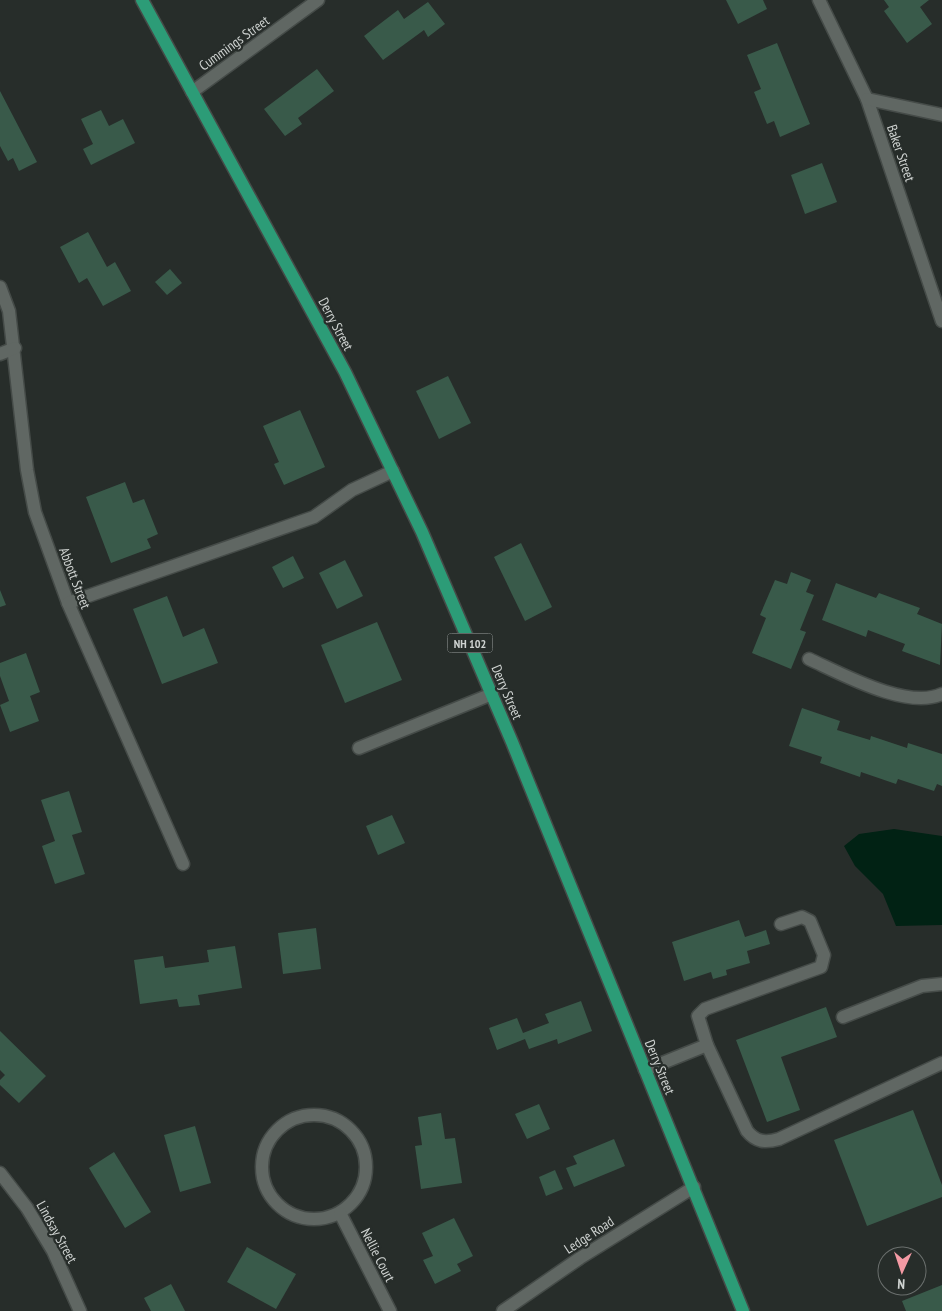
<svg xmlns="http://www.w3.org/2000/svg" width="942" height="1311" viewBox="0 0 942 1311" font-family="'PT Sans Narrow',sans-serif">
<rect width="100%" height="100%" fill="#272d2a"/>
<path fill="#012214" d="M894,829L942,836V925L896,926L883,894L855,866L844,846L859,834Z"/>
<g fill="#395a4a">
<path d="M726,0H763L767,9L738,24Z"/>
<path d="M884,0H929L920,7L932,24L907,43L884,11L889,7Z"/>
<path d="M428,2L445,24L428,37L424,30L383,60L364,36L398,10L404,19Z"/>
<path d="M777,43L810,124L780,137L774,121L767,124L754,92L761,89L747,55Z"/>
<path d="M317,69L334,91L298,118L302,124L285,136L264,109Z"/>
<path d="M0,91L37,162L19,171L13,158L8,161L0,146Z"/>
<path d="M101,110L109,126L123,119L135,143L91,165L83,149L93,144L81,119Z"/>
<path d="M822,163L837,202L805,214L791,175Z"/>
<path d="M88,232L107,267L115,262L131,291L103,306L87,278L79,283L60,247Z"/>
<path d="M170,269L182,283L167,295L155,282Z"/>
<path d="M448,376L471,423L439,439L416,391Z"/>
<path d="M300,410L325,467L284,485L274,464L279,462L263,426Z"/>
<path d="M125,482L133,503L144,499L158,534L147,539L151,548L111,563L86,497Z"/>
<path d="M521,543L552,607L525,621L494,557Z"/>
<path d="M293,556L304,578L283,588L272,567Z"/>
<path d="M345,560L363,596L337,609L319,573Z"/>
<path d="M791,572L811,580L806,592L814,595L800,630L806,632L791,669L752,653L766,618L760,615L775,580L787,584Z"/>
<path d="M836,583L876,598L879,593L920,608L917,614L942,624L940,665L902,651L905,644L868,630L866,637L822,620Z"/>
<path d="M0,590L6,605L0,607Z"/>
<path d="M167,596L183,637L204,628L218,663L162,684L133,609Z"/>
<path d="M377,622L402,680L345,703L321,645Z"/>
<path d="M26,653L40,692L30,696L39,721L10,732L0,705L9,701L0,676V663Z"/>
<path d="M802,708L840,721L837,730L870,740L871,736L907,748L908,743L942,754V786L937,784L934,791L898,779L896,784L861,772L860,777L820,763L822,757L789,746Z"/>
<path d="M69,791L82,832L72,835L85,874L55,884L42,846L55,841L41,800Z"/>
<path d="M392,815L405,843L378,855L366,826Z"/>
<path d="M739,920L745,937L766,930L770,944L747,951L750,963L726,970L727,975L713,979L711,972L684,981L672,942Z"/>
<path d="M316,928L321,969L283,974L278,933Z"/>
<path d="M235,946L242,988L198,995L200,1005L179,1007L177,999L140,1004L134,960L163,956L165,968L209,962L207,950Z"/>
<path d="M581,1001L592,1031L558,1044L557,1039L529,1049L525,1039L497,1050L489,1028L517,1018L523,1033L549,1023L545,1014Z"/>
<path d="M826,1007L837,1037L781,1057L800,1110L767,1122L736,1040Z"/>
<path d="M0,1031L46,1076L19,1103L0,1085V1080L5,1075L0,1070Z"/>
<path d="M539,1104L550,1129L527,1139L515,1114Z"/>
<path d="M913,1110L942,1185V1197L867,1226L834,1140Z"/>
<path d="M441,1113L445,1139L455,1138L462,1183L421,1189L415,1146L422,1145L418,1117Z"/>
<path d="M195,1126L211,1183L180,1192L164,1135Z"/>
<path d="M614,1139L625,1166L574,1187L566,1168L577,1164L573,1156Z"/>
<path d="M114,1152L151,1212L125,1228L89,1168Z"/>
<path d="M555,1170L563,1189L546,1196L539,1177Z"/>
<path d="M454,1218L473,1256L457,1264L461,1271L435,1284L423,1260L433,1256L422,1233Z"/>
<path d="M247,1247L296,1274L276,1309L227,1282Z"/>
<path d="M171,1284L185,1311H151L144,1298Z"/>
<path d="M942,1285V1311H906L902,1301Z"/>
</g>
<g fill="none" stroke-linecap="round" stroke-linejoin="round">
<defs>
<g id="minor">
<path d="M819,0L867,99L942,321"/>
<path d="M192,92L318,0"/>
<path d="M867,99L942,115"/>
<path d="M0,287L9,311L27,470L35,512L68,603L183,864"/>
<path d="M0,354L15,348"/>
<path d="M68,603L314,517L352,490L393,471"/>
<path d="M809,659C842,674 907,710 942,694"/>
<path d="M359,748L492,694"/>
<path d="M843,1017L922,986L942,984"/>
<path d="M707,1045L747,1131C756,1142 765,1143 779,1139L942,1063"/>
<path d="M645,1070L707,1045L698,1016L705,1009L821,967L824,955L810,921L802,917L781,924"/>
<circle cx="314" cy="1167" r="52"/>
<path d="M0,1173L27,1208L53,1251L80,1311"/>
<path d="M340,1213L390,1311"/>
<path d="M503,1311L580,1258L694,1187"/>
</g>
<path id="major" d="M142,0L345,372L422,532L512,742L743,1311"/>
</defs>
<use href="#minor" stroke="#454b48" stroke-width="15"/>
<use href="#major" stroke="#454b48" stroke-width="15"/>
<use href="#minor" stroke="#606763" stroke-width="12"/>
<use href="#major" stroke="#2c9c77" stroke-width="12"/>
</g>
<g text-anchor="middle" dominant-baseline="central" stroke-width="4.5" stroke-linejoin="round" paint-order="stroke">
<rect fill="#272d2a" stroke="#9da19f" stroke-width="1" x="447.5" y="633.5" width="45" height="19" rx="4"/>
<g font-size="12" font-weight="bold" fill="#cfd3d1">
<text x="470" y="643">NH 102</text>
</g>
<g font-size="14" fill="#cfd3d1" stroke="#272d2a">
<text transform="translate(234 43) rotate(-36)">Cummings Street</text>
<text transform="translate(901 153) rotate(71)">Baker Street</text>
<text transform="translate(336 324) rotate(62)">Derry Street</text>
<text transform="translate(75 578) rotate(69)">Abbott Street</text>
<text transform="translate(507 692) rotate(67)">Derry Street</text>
<text transform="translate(660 1067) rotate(68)">Derry Street</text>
<text transform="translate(57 1232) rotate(61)">Lindsay Street</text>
<text transform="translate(589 1235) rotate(-33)">Ledge Road</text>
<text transform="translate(378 1255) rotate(63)">Nellie Court</text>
</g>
</g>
<g transform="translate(902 1271) rotate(183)"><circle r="24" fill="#272d2a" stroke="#6a6f6d"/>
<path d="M0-4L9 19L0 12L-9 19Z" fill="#f49aa4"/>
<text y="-8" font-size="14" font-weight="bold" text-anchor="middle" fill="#cfd3d1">N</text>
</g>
</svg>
